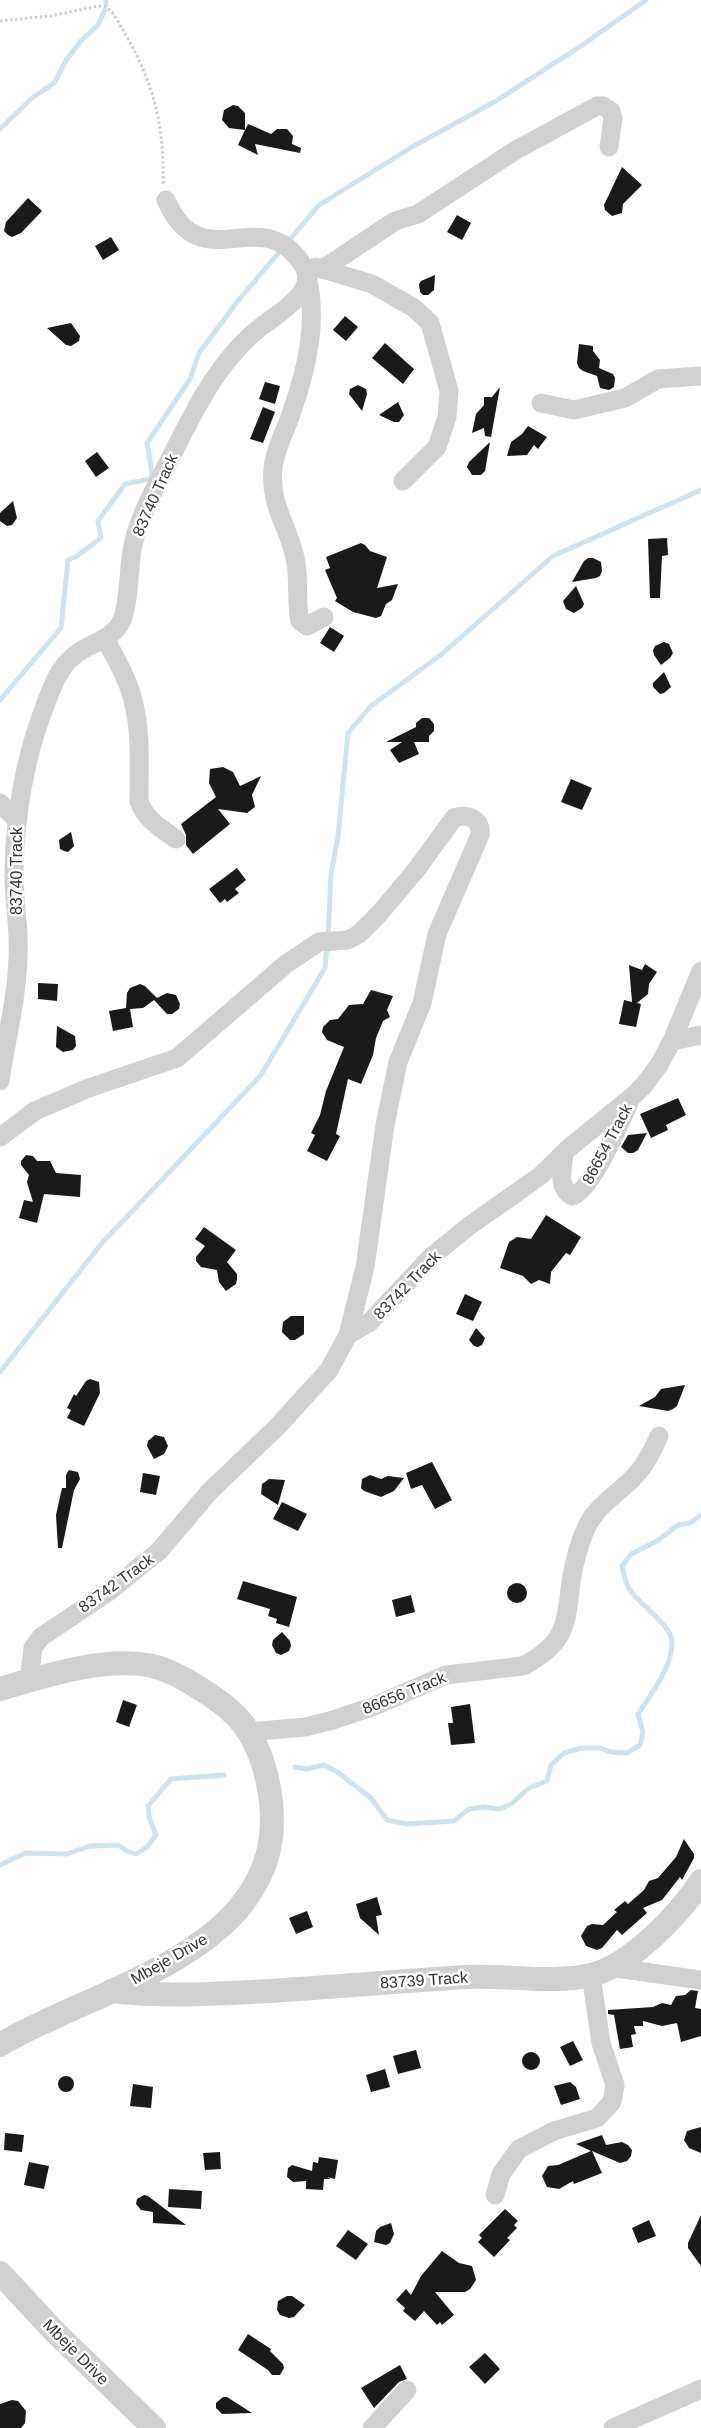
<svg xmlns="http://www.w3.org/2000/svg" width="701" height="2428" viewBox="0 0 701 2428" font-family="Helvetica,sans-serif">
<rect width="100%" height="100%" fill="#fff"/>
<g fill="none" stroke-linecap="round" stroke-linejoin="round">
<g stroke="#cfe2ee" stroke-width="5">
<path d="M106,5V0"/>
<path d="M0,129L32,98L54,83L67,59L81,41L98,25L105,10"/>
<path d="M0,700L61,628L68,560L77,556L101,538L98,521L125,484L150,479L152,473L147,443L190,379L199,353L237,302L319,205L412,147L496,101L581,46L646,0"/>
<path d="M328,937L331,874L338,836L348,733L371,706L442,654L553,556L701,490"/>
<path d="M0,1372L102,1243L261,1075L325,968L327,946"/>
<path d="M295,1767L307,1769L324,1765L336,1771L371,1798L387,1820L407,1824L454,1821L469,1809L484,1807L499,1809L511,1804L529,1788L547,1781L551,1765L564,1753L581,1748H600L611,1752L627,1753L640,1745L643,1732L638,1714C650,1696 680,1656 670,1634C665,1624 654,1615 647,1608C628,1589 628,1593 622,1566L631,1554L657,1541L678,1525L690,1523L701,1515"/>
<path d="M0,1865L26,1853L67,1854L90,1846L118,1845L127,1851L136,1854L147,1847L156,1835L149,1817L148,1806L171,1779L224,1775"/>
</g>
</g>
<g fill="#1a1a1a">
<path d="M233,105L238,106L245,113V130L248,124L271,134L277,129H287L293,136L292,144L301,148L300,153L255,144L258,155L238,145L245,130L229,128L222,120L224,110Z"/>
<path d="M622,167L642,185L623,204L622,213L612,216L605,210L604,205Z"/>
<path d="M28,198L42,211L21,233L12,237L8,235L4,231L6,222Z"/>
<path d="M457,215L471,223L462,240L447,232Z"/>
<path d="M111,237L119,250L103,260L95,246Z"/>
<path d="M435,275L434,290L428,295H423L420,292L419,284L421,281Z"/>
<path d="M345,316L358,327L346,341L333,330Z"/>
<path d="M71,323L80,336L79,341L71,346L66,345L47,328Z"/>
<path d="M385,343L414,369L403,384L372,358Z"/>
<path d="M579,344L593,346V351L600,360L599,368L613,374L615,378L614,387L609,390L600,388L597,376L583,371L579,368L577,363Z"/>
<path d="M265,382L280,386L275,404L259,399Z"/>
<path d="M358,385L366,389L367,394L362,411L349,394L350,389Z"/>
<path d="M500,387L491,437L485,436L484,428L472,433L476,414L484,405V397H492Z"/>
<path d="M398,402L404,415L399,422H394L379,415Z"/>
<path d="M263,407L275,412L263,443L250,439Z"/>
<path d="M528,426L547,437L538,449L534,445L527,455L507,456L511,442L522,434Z"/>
<path d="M490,442L485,471L481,475H472L467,467L469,462Z"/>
<path d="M97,452L109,468L96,477L85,461Z"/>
<path d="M13,501L17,518L12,525L7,526L0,521V513Z"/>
<path d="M667,538L668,555L662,556L660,598H650L648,539Z"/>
<path d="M361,543L365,545L370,551L387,557L377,588L398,584L392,600L386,604L381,616L376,618L353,612L335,601L337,598L325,570L330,568L326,557Z"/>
<path d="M588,558H593L601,562L602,571L600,576L596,578L572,582L584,561Z"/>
<path d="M576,586L584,604L582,608L574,613L566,609L563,601Z"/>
<path d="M330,627L344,636L334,652L320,643Z"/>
<path d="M664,642L669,644L673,653L670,658L661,665L654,655L653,650L655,646Z"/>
<path d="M664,672L671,687L664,693L660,694L653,687V683Z"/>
<path d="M422,718H429L434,724V731L429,736V742H414L419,754L399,763L390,750L402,742H386L416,727V723Z"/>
<path d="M223,767L233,772L240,786L261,776L252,795L255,807L247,813L218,809L230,824L193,854L186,845V835L181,824L216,797L209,783L210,769Z"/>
<path d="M571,779L592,788L582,810L561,802Z"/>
<path d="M71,832L74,846L68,852L64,851L60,849L59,840Z"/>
<path d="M237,868L246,880L235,889L239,893L227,902L225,899L220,903L209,889Z"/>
<path d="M645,964L657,972L649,984L648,994L637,1003L641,1004L636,1027L619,1024L624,1000L632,1002L629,965L642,970Z"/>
<path d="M38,983L58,984L57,1001L38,999Z"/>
<path d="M140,984L145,986L157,998L167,993L176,995L180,1004L179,1009L172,1014H167L154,1000L143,1008L130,1009L133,1027L113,1031L109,1011L126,1008L127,993L130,988Z"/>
<path d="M371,990L393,996L387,1010L390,1017L383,1021L376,1038L373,1055L361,1084L348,1079L336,1134L340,1136L327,1161L307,1151L315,1135L311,1133L320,1115L326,1091L344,1047L327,1040L322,1032L323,1027L330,1020L338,1019L349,1005L363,1004Z"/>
<path d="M57,1026L75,1036L76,1046L73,1050L63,1052L56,1047Z"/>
<path d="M678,1098L686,1115L666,1125L668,1130L651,1138L640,1114Z"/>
<path d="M647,1133L638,1150L633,1153H628L621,1147L628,1135Z"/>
<path d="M26,1155L33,1156L37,1161H50L56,1173L81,1175L80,1197L44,1194L37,1223L19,1218L24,1200L33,1202L27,1182L29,1175L21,1165V1161Z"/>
<path d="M546,1215L581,1237L570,1255L566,1253L551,1272L550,1284L539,1280L531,1284L523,1276L500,1268L509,1242L517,1237L531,1239Z"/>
<path d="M204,1227L236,1250L227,1262L237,1274V1279L236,1284L226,1291L219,1282L217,1270L201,1267L196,1261V1257L205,1246L195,1239Z"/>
<path d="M465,1294L482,1302L473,1321L456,1314Z"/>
<path d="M291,1316H304V1334L295,1340H290L282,1332L283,1322Z"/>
<path d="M476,1328L485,1338L482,1345L478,1347L474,1346L469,1340Z"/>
<path d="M90,1379L99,1382L100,1393L84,1426L67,1418L71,1410L67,1408L74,1394L76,1396L86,1381Z"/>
<path d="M685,1385L677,1406L673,1409L668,1411L639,1406L655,1397L661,1389Z"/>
<path d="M155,1435L164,1437L168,1446L164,1454L154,1459L147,1446L148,1441Z"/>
<path d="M432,1462L452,1500L435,1509L422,1485L411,1489L406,1473Z"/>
<path d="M69,1470L78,1472L80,1479L74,1490L62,1548H58L56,1515L62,1488H66V1475Z"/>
<path d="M143,1473L160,1476L156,1495L140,1492Z"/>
<path d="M370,1475L381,1479L388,1476L404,1478L394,1491L381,1497L364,1491L361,1488L362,1479Z"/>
<path d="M269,1479L285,1480L278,1505L261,1494L262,1484Z"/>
<path d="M282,1502L307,1514L298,1531L273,1519Z"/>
<path d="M243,1581L297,1597L289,1627L276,1623L277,1619L268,1616L270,1609L237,1599Z"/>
<circle cx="517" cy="1593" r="10"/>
<path d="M411,1595L415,1612L396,1617L392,1600Z"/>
<path d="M282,1632L290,1641L291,1646L289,1651L281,1655L276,1653L272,1645L273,1640Z"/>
<path d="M123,1700L137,1705L129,1727L116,1722Z"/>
<path d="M470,1704L475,1743L451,1745L448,1723H453L451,1707Z"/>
<path d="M684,1839L694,1854V1858L682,1880L680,1877L662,1900L643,1908L647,1913L622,1935L617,1930L602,1948L597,1950L586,1946L581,1936L587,1926L592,1924L603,1925L617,1912L614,1910L625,1901L628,1904L644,1890L649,1881L658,1878L676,1857Z"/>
<path d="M377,1897L382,1915L376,1916L379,1935L360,1918L356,1904Z"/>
<path d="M307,1911L313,1927L296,1934L289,1918Z"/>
<path d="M691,1990L698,1991L695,2008L701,2009V2036L681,2042L677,2023L662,2026L643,2021V2026H634L636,2034L631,2035L633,2047L620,2049L614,2015L608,2014V2010L653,2007L662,2003L671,2005L676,1996L685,1995Z"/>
<path d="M573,2041L583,2060L570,2066L560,2047Z"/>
<path d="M416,2050L421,2068L398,2074L393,2056Z"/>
<circle cx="531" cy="2061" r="9"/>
<path d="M385,2069L390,2087L371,2092L366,2075Z"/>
<circle cx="66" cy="2084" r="8"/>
<path d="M570,2082L576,2087L580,2099L561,2105L554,2086Z"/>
<path d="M133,2084L153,2087L151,2108L130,2106Z"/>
<path d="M701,2127V2153L689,2148L684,2140L687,2131Z"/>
<path d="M5,2133L24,2135L22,2152L4,2150Z"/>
<path d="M602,2135L606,2145L622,2142L628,2145L632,2150L631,2156L627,2161L620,2163L592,2151L602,2173L574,2184L573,2181L559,2189L547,2187L542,2176L548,2166L558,2165L591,2151L576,2144Z"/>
<path d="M220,2152L221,2169L205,2170L203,2153Z"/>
<path d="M319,2157L338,2160L335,2179L327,2177L331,2179H324L323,2190L306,2189V2181L293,2182L287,2177L288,2168L292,2165L312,2171L313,2162L318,2163Z"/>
<path d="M29,2162L49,2166L44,2189L24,2185Z"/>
<path d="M169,2189L202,2191L201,2209L168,2207Z"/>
<path d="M144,2195L148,2196L186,2225L153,2223V2212L141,2210L136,2204L137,2199Z"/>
<path d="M505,2209L518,2221L514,2225L517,2228L507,2238L510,2240L494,2257L478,2242L482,2238L479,2235Z"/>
<path d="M701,2215V2266L688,2248V2243Z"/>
<path d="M649,2220L656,2236L638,2243L632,2228Z"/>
<path d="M391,2223L394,2234L390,2243L386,2245L374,2242L376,2231L380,2227Z"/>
<path d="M348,2230L368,2244L356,2260L336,2246Z"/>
<path d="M442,2251L459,2263L472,2266L476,2280L470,2289L465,2292H435L454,2315L442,2325L440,2322L437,2325L424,2311L415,2321L403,2311L405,2308L396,2300L406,2289L411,2295L421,2276Z"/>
<path d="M287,2296H292L305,2305L294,2317L289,2318L280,2315L277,2310L278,2301Z"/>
<path d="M248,2334L271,2349L270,2351L283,2364L284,2368L280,2375H272L268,2370L238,2350Z"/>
<path d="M485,2353L500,2369L485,2384L469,2367Z"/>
<path d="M400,2365L407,2379L399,2382L374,2408L361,2388Z"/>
<path d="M223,2397H227L252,2413L222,2414L216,2408V2403Z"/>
<path d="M12,2400L18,2401L26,2411L25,2423L21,2428H0V2404Z"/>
</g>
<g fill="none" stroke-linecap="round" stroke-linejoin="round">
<path stroke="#cdcdcd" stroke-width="3" stroke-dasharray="2.5 2.5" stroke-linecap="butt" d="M0,21L51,16L98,6L106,7L112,12C149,70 165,116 163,185"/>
<g stroke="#d0d0d0" stroke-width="19">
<path d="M316,267L372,284L414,308L430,323L449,391L447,417L437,447L403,481"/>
<path d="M323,269L395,221L418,214L516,150L597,106H603L611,111L613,118L609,147"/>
<path d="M307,276C318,321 307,368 292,411C286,430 275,448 273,468C269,509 291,528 296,563C299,582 296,602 300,621L307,626L324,617"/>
<path d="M541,403L574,410L625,398L658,379L701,376"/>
<path d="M105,639C114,655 124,672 130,690C142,725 139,764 139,801C145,819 160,828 176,839"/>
<path d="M0,803L16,819"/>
<path d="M672,1041L701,1035"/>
<path d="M0,1081C6,1040 17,998 18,957C20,928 13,899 14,870C15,817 25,756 45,706C52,687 59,667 75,655C91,642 113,640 122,620C130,599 128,568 133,545C139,517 154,490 167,465C191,417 215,365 257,330C271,318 308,298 307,276C307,270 301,262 297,257C255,206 201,279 166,200"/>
<path d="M0,1137L35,1111L86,1089L177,1058L286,964L319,942L348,940L359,934L379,914L416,870L454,818C468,813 482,819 480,835L437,934L422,1003L398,1062L385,1125L365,1267L348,1335"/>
<path d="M564,1153C563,1168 556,1186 572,1196C591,1192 620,1122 629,1103"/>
<path d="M29,1681L33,1648L41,1637L111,1590L159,1551L210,1491L277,1427L329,1370L348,1335L370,1322L431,1257L469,1226L540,1176L570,1147L632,1097L644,1085L659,1065L672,1041L701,971"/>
<path d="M248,1732L305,1727L333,1720L372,1707L446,1675L523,1666C561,1646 566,1630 570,1590C572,1570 579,1542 588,1524C598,1506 616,1494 630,1481C644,1468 652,1453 659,1436"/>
<path d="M609,1967L701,1980"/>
<path d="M495,2195L501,2174L519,2149L554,2131L597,2118L612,2102L615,2085L601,2043L591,1975"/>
<path d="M372,2428L407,2390"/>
<path d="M613,2428L701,2389"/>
</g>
<g stroke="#d0d0d0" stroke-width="24">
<path d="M0,1689C44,1676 106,1656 152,1666C167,1669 183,1678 196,1686C211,1695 226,1705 238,1718C268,1752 279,1814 267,1857C262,1875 251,1893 240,1907C196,1959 118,1988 57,2016C38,2025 18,2033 0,2045"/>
<path d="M111,1991C164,1997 216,1994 269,1991C335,1987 400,1981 466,1977C505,1975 554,1984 591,1975C630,1966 680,1914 701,1881"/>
<path d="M0,2273L55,2332L154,2428"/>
</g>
</g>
<g text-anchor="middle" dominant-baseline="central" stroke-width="5" stroke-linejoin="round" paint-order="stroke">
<g font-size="16" fill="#333" stroke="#fff">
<text transform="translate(155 495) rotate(-66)">83740 Track</text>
<text transform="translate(16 871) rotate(-90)">83740 Track</text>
<text transform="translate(607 1144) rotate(-62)">86654 Track</text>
<text transform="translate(407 1285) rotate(-46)">83742 Track</text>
<text transform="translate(116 1583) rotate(-36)">83742 Track</text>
<text transform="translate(404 1693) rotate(-22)">86656 Track</text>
<text transform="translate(169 1959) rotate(-30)">Mbeje Drive</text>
<text transform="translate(424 1980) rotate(-4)">83739 Track</text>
<text transform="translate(76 2352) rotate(45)">Mbeje Drive</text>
</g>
</g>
</svg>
